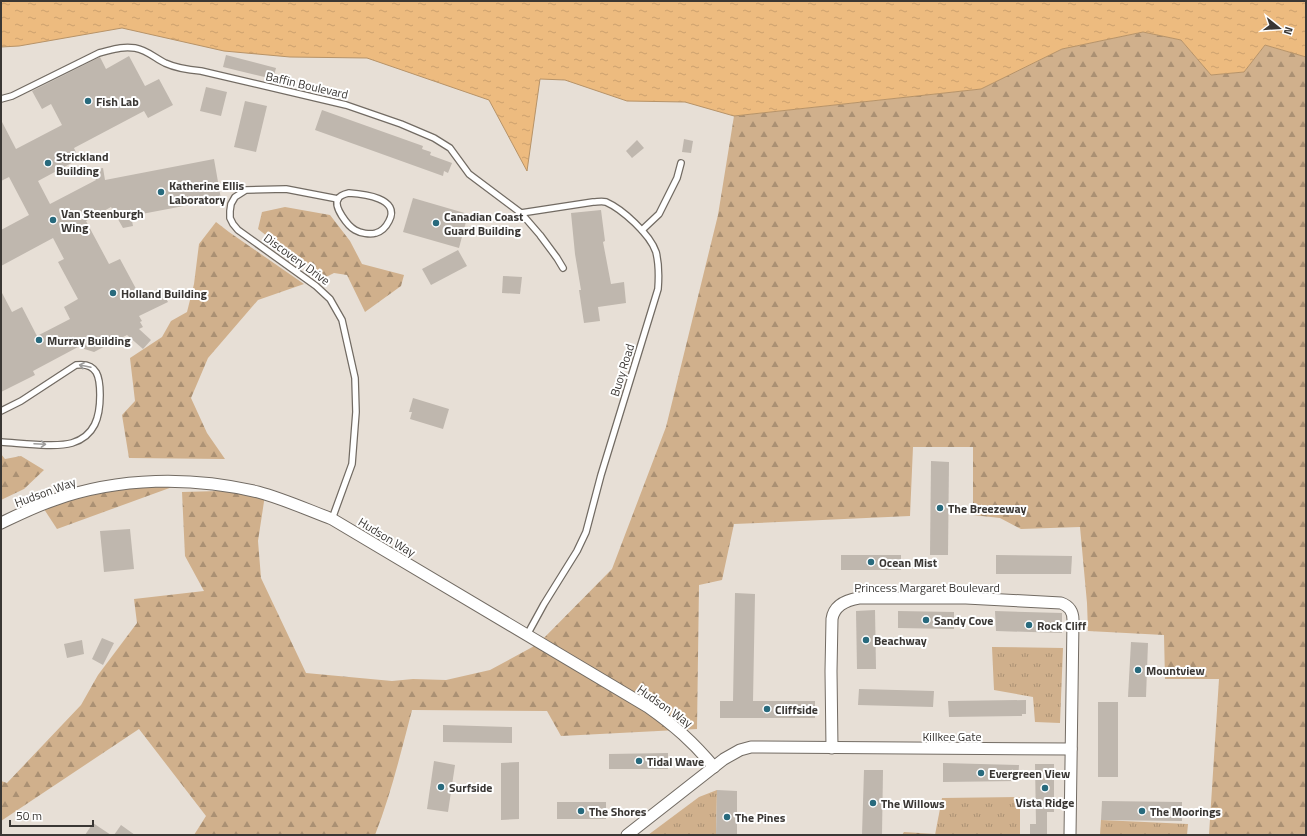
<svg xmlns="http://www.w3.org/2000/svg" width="1307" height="836" viewBox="0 0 1307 836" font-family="'Titillium Web',sans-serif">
<defs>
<pattern id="grass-tufts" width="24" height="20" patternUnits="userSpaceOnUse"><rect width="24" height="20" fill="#d0b08c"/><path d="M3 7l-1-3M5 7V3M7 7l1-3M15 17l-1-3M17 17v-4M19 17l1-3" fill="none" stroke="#aa9073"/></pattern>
<pattern id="forest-firs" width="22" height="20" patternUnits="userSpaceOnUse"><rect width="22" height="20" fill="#d0b08c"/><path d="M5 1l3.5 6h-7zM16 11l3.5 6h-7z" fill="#aa9073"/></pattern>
<pattern id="water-ripples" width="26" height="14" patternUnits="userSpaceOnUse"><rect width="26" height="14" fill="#edbb7f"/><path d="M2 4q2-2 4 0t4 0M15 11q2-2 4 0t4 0" fill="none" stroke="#cca16e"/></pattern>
</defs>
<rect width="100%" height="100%" fill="#e7dfd6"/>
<g fill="url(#grass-tufts)">
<path d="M992,647L1063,648L1060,723L1035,722L1033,697L994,690Z"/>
<path d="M717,790L716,835H648L699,797Z"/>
<path d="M1020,797V835H935L942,798Z"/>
<path d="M1101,820L1188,824L1187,835H1100Z"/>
</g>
<g fill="url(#forest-firs)">
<path d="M1143,32L1181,40L1211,75L1244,72L1265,45L1306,57V835H1209L1219,679H1165L1164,635L1088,631L1087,603L1080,527L1021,529L1000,518L973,515V447H913L910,516L734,524L722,580L699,585L697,729L561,736L547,711L412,710C401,752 391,794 375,835H194L206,816L139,729L1,821V781L7,783L81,705L98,675L137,623L134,599L204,591L185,556L182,492L219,491L265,495L258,541L261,578L306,673L392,681L413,679L446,680L490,670L538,644L612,569L666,427L718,215L734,116L981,89L1062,49Z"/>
<path d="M285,207L330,215L350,241L362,264L404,275L401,286L365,312L347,275L334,273L322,279L258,229L262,212Z"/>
<path d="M216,222L229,232L304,284L258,300L208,358L191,398L207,433L225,459L129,458L122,415L135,401L130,358L162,337L171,321L187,312L194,284L199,244Z"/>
<path d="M1,454L5,459L21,456L44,470L24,489L1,500Z"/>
<path d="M186,482L57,529L42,506L76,494Z"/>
<path d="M904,832L935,834V835H902Z"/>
</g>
<path fill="url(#water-ripples)" stroke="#b79368" d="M1,1H1306V57L1265,45L1244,72L1211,75L1181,40L1143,32L1062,49L981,89L734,116L685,102L627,101L565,80L540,79L527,171L489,100L367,58L290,57L224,51L122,28L19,46L1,47Z"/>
<g fill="#bfb7ae">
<path d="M226,55L276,68L273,79L223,67Z"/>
<path d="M129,56L145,86L159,79L173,105L148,118L144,111L74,148L79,159L38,181L50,204L96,180L91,170L103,168L105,180L214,159L221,199L131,216L133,226L123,228L111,207L86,221L109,264L120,259L141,298L160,288L168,302L139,316L142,321L140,322L143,327L139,329L151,340L143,349L127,335L94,352L78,347L33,371L35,375L1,392V291L12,312L22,307L37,336L70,319L64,307L78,299L58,262L64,259L53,238L1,266V230L29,215L9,177L1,181V120L16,149L62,125L51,104L42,109L32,91L100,57L106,69Z"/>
<path d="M206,87L227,92L221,116L200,111Z"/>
<path d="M245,101L267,106L256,152L234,147Z"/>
<path d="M322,110L423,146L422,149L431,152L430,155L452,163L448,173L444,171L443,176L315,130Z"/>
<path d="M684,139L693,141L691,153L682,152Z"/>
<path d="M637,140L644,148L632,158L626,151Z"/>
<path d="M413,198L468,214L459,248L403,232Z"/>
<path d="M601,210L605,241L603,242L611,284L624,282L626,303L598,307L600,321L584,323L579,290H581L575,254L571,213Z"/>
<path d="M458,250L467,266L431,285L422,269Z"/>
<path d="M503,276L522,277L520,294L502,293Z"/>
<path d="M413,398L449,409L443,429L410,419L412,412H409Z"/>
<path d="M931,461L949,462L948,555H930Z"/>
<path d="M130,529L134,569L104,572L100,531Z"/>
<rect x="841" y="555" width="60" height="15"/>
<path d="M996,555L1072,556L1071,574H996Z"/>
<path d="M735,593L755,594L753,701H815V718H720V701H733Z"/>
<path d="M875,610L876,669H857L856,611Z"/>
<path d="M898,611L954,612V629L898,628Z"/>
<path d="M995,611L1062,613V633L996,631Z"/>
<path d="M102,638L114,643L103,665L92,659Z"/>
<path d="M82,640L84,654L67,658L64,644Z"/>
<path d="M1131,642L1148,643L1146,697H1128Z"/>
<path d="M859,689L934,691L933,707L858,705Z"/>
<path d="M1026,700V714H1022V716L949,717L948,701Z"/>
<rect x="1098" y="702" width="20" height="75"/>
<path d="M443,725L512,727V743L443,742Z"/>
<path d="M668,753V769H609V754Z"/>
<path d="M434,761L455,765L448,812L427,809Z"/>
<path d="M519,762V819L501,820V763Z"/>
<path d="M943,763L1019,765L1018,781L943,782Z"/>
<path d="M1035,764H1054V812H1047V835H1030V824H1036Z"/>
<path d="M864,770H883L882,835H862Z"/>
<path d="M717,790L737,791V835H716Z"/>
<path d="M1102,801L1182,802V821L1101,820Z"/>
<rect x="557" y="802" width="49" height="17"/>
<path d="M93,823L111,835H85Z"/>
<path d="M121,825L135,835H114Z"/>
</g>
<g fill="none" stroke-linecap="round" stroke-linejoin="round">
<defs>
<g id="lane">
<path d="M1,99L12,96L99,53C112,50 121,46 135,48C147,50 155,58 165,63C176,68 189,70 201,71L346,105L401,124L434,138L450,148L469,174L521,213L540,235L557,258L563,268"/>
<path d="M349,193C363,194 401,198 389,221C386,227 383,231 376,233C370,235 360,233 355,230C348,226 333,207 338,199C340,195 345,194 349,193Z"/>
<path d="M521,213L593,202C597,202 602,201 606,202C622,209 650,234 656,252C659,264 659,276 658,289L601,475L586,532L577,551L544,604L527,635"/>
<path d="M642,230L659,214L677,178L681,163"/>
<path d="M1,411L21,401L76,365C98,362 100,378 100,395C100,417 95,436 72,443C55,448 20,443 1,442"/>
<path d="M332,519L352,464L356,412L355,378L342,320L330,299L316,286L238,230L233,224L230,218V211L231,204L235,197L246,190L286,189L338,199"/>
</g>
<g id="street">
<path d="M1,523C18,515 36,506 54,500C119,477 192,476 258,492C284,499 308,510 332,519L648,707C675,726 693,742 714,767"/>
<path d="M832,748L831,671L832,619C834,605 847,600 859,598H966L1061,603C1069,606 1073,611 1073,620L1070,835"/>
<path d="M627,835L724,759L740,750L751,747L1071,749"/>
</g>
</defs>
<use href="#lane" stroke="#726b63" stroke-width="8"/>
<use href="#street" stroke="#726b63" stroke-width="13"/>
<use href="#lane" stroke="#fff" stroke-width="5.5"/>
<use href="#street" stroke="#fff" stroke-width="11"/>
</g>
<defs><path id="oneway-shaft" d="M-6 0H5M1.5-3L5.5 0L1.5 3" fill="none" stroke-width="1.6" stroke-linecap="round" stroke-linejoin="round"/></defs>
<g stroke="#9c9b9a">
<use href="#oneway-shaft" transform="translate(85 366) rotate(-168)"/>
<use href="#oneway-shaft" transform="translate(40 444) rotate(3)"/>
</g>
<g fill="#286a7d" stroke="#fff" stroke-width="1.5">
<circle cx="88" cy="101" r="4"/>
<circle cx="48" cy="163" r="4"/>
<circle cx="161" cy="192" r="4"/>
<circle cx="53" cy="220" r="4"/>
<circle cx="436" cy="223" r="4"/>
<circle cx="113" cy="293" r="4"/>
<circle cx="39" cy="340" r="4"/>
<circle cx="940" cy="508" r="4"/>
<circle cx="871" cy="562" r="4"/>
<circle cx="926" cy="620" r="4"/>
<circle cx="1029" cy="625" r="4"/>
<circle cx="866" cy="640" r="4"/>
<circle cx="1138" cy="670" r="4"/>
<circle cx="767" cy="709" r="4"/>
<circle cx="639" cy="761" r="4"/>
<circle cx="981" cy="773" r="4"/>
<circle cx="441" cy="787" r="4"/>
<circle cx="1045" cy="788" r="4"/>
<circle cx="873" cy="803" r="4"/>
<circle cx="581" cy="811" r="4"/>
<circle cx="1142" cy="811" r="4"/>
<circle cx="727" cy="817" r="4"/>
</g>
<g text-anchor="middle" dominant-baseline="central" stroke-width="4" stroke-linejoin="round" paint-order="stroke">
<g font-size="12" fill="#3a3734" stroke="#fff">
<text transform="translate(307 85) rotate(13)">Baffin Boulevard</text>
<text transform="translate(297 259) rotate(36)">Discovery Drive</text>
<text transform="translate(622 370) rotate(-73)">Buoy Road</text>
<text transform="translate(45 492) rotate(-20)">Hudson Way</text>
<text transform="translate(387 537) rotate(31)">Hudson Way</text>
<text x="927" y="587">Princess Margaret Boulevard</text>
<text transform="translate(665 706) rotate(35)">Hudson Way</text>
<text x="952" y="736">Killkee Gate</text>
</g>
<g font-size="12" font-weight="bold" fill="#3a3734" stroke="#fff" text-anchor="start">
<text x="96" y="101">Fish Lab</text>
<text x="56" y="156">Strickland<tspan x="56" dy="14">Building</tspan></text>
<text x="169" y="185">Katherine Ellis<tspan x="169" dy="14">Laboratory</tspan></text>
<text x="61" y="213">Van Steenburgh<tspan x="61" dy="14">Wing</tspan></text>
<text x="444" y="216">Canadian Coast<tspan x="444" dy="14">Guard Building</tspan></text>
<text x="121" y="293">Holland Building</text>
<text x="47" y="340">Murray Building</text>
<text x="948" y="508">The Breezeway</text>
<text x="879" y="562">Ocean Mist</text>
<text x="934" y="620">Sandy Cove</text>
<text x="1037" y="625">Rock Cliff</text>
<text x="874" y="640">Beachway</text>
<text x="1146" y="670">Mountview</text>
<text x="775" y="709">Cliffside</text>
<text x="647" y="761">Tidal Wave</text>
<text x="989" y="773">Evergreen View</text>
<text x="449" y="787">Surfside</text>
<text x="1045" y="802" text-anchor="middle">Vista Ridge</text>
<text x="881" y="803">The Willows</text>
<text x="589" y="811">The Shores</text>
<text x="1150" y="811">The Moorings</text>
<text x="735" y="817">The Pines</text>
</g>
</g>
<rect width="1307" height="836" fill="none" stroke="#3a3734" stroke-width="4"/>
<g transform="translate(1279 28) rotate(107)" stroke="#ffffff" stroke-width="3" paint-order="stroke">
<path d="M0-3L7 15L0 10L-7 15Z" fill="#3a3734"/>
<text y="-6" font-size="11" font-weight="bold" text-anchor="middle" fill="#3a3734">N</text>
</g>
<path d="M10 820v6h83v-6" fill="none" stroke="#3a3734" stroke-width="2"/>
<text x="16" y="820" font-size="12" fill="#3a3734" stroke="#ffffff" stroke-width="3" paint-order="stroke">50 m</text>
</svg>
